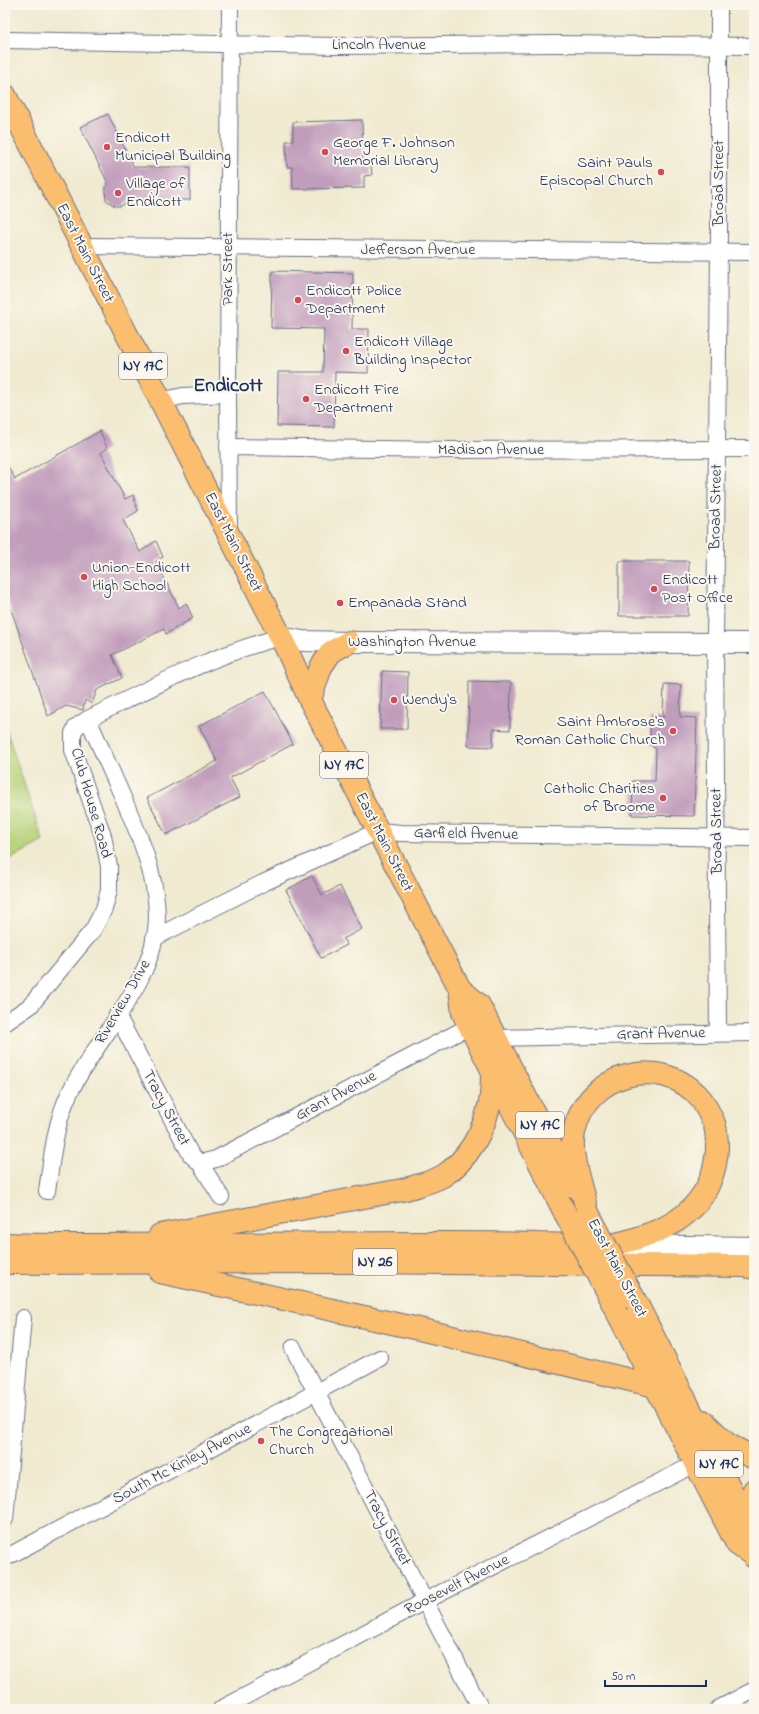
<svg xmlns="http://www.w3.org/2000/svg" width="759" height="1714" viewBox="0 0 759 1714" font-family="'Indie Flower',sans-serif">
<rect width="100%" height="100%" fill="#fbf7ec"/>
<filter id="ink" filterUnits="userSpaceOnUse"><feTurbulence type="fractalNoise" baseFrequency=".025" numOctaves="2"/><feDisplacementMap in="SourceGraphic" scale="8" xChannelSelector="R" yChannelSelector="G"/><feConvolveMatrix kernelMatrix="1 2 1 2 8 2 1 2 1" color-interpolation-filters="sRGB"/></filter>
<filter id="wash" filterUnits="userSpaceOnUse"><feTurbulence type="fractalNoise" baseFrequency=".012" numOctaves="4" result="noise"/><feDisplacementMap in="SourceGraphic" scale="16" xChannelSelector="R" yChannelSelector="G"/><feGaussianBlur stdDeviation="0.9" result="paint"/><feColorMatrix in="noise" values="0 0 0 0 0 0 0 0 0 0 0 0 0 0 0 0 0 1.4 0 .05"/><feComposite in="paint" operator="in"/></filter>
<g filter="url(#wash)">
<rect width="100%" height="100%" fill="#f0ead0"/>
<path fill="#b7d278" stroke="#69806b" d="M5,726L43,841L5,862Z"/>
<g id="blocks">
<g fill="#c19dbc">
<path d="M108,114L134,167H190V200H129L121,206H115L106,200L105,189L108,183L80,127Z"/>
<path d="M362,120L363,163H371L372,175L364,176V188L293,189L292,167H287L286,141H293V122Z"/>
<path d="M272,271L353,273L352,329H369L368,373L335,372L334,427L277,426L278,372H323L324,329L271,328Z"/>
<path d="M100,431L107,448L101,453L125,499L133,495L138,511L123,520L140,552L156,541L163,557L156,561L179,608L186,603L193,618L166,634L164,629L112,655L122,678L97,690L92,704L85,700L83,710L66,706L48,716L5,592V461L15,479Z"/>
<path d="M619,561H689L688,616H619Z"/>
<path d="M382,671L408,672L407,729H380Z"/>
<path d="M469,681L511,682L510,730L493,729V747L468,746Z"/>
<path d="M664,684L681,685L680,717L697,718L694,816L632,815L633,781H655L656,749L650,744V718H663Z"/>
<path d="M265,691L293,744L230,778L240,797L166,835L147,798L217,761L199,726Z"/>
<path d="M312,876L322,895L340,886L362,929L343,939L347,945L321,958L286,890Z"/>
</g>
</g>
</g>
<g filter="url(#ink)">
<use href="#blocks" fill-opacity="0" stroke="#667086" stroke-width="1"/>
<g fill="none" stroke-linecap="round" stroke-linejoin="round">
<defs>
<g id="minor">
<path d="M5,40L336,46L554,44L754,46"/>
<path d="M82,246L754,252"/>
<path d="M160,401L183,396L228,394"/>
<path d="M228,447L450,450L754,449"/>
<path d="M229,531L228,394L230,5"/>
<path d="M154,938L263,883L378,831L401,833L754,838"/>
<path d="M117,1015L191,1155L200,1163L221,1197"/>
<path d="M5,1023L30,1006L93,930L104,909L109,890V866L103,836L73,750V733L76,727L88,719C151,688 213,654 281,637"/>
<path d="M718,1033L715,643L719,252V5"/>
<path d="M496,1038L754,1033"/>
<path d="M200,1163L216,1159L470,1026"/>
<path d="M47,1191C52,1158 55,1122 70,1092C98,1035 157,981 157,915C156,872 138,832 121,793C110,768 99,744 88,719"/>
<path d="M293,1348L481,1709"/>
<path d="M5,1519L23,1318"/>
<path d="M5,1558L380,1358"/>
<path d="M221,1709L425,1601L695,1464"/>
<path d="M718,1709L754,1690"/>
</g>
<g id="tertiary">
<path d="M281,637L302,641L349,642L754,643"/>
<path d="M624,1245L754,1247"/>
</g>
<g id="primary">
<path d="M5,95L281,637L310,700L460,989L463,1013L565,1213"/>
<path d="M310,700L321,667L331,652L349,642"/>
<path d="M460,989L479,1005L536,1117L573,1186"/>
<path d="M160,1235L402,1190C416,1186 430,1183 443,1176C468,1160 484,1131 490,1102C492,1092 492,1081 492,1071"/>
<path d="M5,1244C65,1246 126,1245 186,1244C272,1244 357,1244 442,1243C474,1243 506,1243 538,1244C561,1244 585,1246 607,1245C620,1244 636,1239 649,1234C689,1220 714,1193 717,1149C717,1140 717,1131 714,1123C710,1115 706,1106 701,1099C661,1052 585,1073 574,1133C569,1156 582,1188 587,1211"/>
<path d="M5,1263L351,1262L745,1266L754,1268"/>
<path d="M160,1272L419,1329L655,1386"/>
<path d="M637,1304L752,1532L754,1557"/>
<path d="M615,1308L737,1544L754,1556"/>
<path d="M703,1421L727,1444L754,1458"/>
<path d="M746,1518L751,1496L754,1490"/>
</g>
</defs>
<use href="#minor" stroke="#667086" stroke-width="18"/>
<use href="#tertiary" stroke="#667086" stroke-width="22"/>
<use href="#primary" stroke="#667086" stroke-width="24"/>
<use href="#minor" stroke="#fff" stroke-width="16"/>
<use href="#tertiary" stroke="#fff" stroke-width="20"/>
<use href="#primary" stroke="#fbbd6e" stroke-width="22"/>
<defs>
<g id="primary-bridge">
<path d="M587,1211L637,1304"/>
<path d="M565,1213L615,1308"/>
</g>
</defs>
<use href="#primary-bridge" stroke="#667086" stroke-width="24" stroke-linecap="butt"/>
<use href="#primary-bridge" stroke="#fbbd6e" stroke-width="22"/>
</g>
</g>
<g fill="#d1495b" stroke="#fbf7ec" stroke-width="1.5">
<circle cx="107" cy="147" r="4"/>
<circle cx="325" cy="152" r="4"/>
<circle cx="661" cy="172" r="4"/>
<circle cx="118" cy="193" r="4"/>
<circle cx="298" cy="300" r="4"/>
<circle cx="346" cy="351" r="4"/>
<circle cx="306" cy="399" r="4"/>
<circle cx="84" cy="577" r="4"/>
<circle cx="654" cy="589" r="4"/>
<circle cx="340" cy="603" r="4"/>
<circle cx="394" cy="700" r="4"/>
<circle cx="673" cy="731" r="4"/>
<circle cx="663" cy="798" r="4"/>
<circle cx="261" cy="1441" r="4"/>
</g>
<g text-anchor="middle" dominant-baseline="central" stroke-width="4" stroke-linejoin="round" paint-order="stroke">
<g fill="#fbf7ec" stroke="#5e6b89" stroke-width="1">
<rect x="119" y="353" width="48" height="26" rx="3"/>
<rect x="320" y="752" width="48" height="26" rx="3"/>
<rect x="516" y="1112" width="48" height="26" rx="3"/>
<rect x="353" y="1249" width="44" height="26" rx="3"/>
<rect x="695" y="1451" width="48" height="26" rx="3"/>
</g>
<g font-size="15" font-weight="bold" fill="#1b2f5e">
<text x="143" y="366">NY 17C</text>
<text x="344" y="765">NY 17C</text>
<text x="540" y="1125">NY 17C</text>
<text x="375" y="1262">NY 26</text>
<text x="719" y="1464">NY 17C</text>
</g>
<g font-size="16" fill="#1b2f5e" stroke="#fbf7ec">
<text x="379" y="45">Lincoln Avenue</text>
<text transform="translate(719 183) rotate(-90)">Broad Street</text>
<text x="418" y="250">Jefferson Avenue</text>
<text transform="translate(85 253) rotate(63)">East Main Street</text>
<text transform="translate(228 269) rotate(-90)">Park Street</text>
<text x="491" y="450">Madison Avenue</text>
<text transform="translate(716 507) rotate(-89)">Broad Street</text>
<text transform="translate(233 542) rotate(63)">East Main Street</text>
<text x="412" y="642">Washington Avenue</text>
<text transform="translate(91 803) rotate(74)">Club House Road</text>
<text transform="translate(717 831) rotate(-91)">Broad Street</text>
<text transform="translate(466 834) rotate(1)">Garfield Avenue</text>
<text transform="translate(384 842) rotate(63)">East Main Street</text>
<text transform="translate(123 1002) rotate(-60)">Riverview Drive</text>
<text transform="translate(661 1034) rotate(-1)">Grant Avenue</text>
<text transform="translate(336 1096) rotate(-28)">Grant Avenue</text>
<text transform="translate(166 1108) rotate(62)">Tracy Street</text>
<text transform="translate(617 1268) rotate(62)">East Main Street</text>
<text transform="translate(182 1464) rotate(-28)">South Mc Kinley Avenue</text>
<text transform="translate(387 1528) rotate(62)">Tracy Street</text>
<text transform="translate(457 1585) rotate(-27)">Roosevelt Avenue</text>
</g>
<g font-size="16" fill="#1b2f5e" stroke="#fbf7ec" text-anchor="start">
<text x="115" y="138">Endicott<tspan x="115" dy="18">Municipal Building</tspan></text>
<text x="333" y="143">George F. Johnson<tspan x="333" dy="18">Memorial Library</tspan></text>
<text x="653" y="163" text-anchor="end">Saint Pauls<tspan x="653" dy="18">Episcopal Church</tspan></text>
<text x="126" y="184">Village of<tspan x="126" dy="18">Endicott</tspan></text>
<text x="306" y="291">Endicott Police<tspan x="306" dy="18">Department</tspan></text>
<text x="354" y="342">Endicott Village<tspan x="354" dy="18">Building Inspector</tspan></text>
<text x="314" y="390">Endicott Fire<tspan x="314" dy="18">Department</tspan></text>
<text x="92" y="568">Union-Endicott<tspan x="92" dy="18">High School</tspan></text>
<text x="662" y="580">Endicott<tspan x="662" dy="18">Post Office</tspan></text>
<text x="348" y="603">Empanada Stand</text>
<text x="402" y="700">Wendy's</text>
<text x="665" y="722" text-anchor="end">Saint Ambrose's<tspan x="665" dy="18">Roman Catholic Church</tspan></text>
<text x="655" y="789" text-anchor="end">Catholic Charities<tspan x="655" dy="18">of Broome</tspan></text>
<text x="269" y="1432">The Congregational<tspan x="269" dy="18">Church</tspan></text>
</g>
<g font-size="20" font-weight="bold" fill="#1b2f5e" stroke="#fbf7ec">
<text x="228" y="386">Endicott</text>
</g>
</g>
<rect width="759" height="1714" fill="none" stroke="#fbf7ec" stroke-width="20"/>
<path d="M605 1680v6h101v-6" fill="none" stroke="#1b2f5e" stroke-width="2"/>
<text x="611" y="1680" font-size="12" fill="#1b2f5e" stroke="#fbf7ec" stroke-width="3" paint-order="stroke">50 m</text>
</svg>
